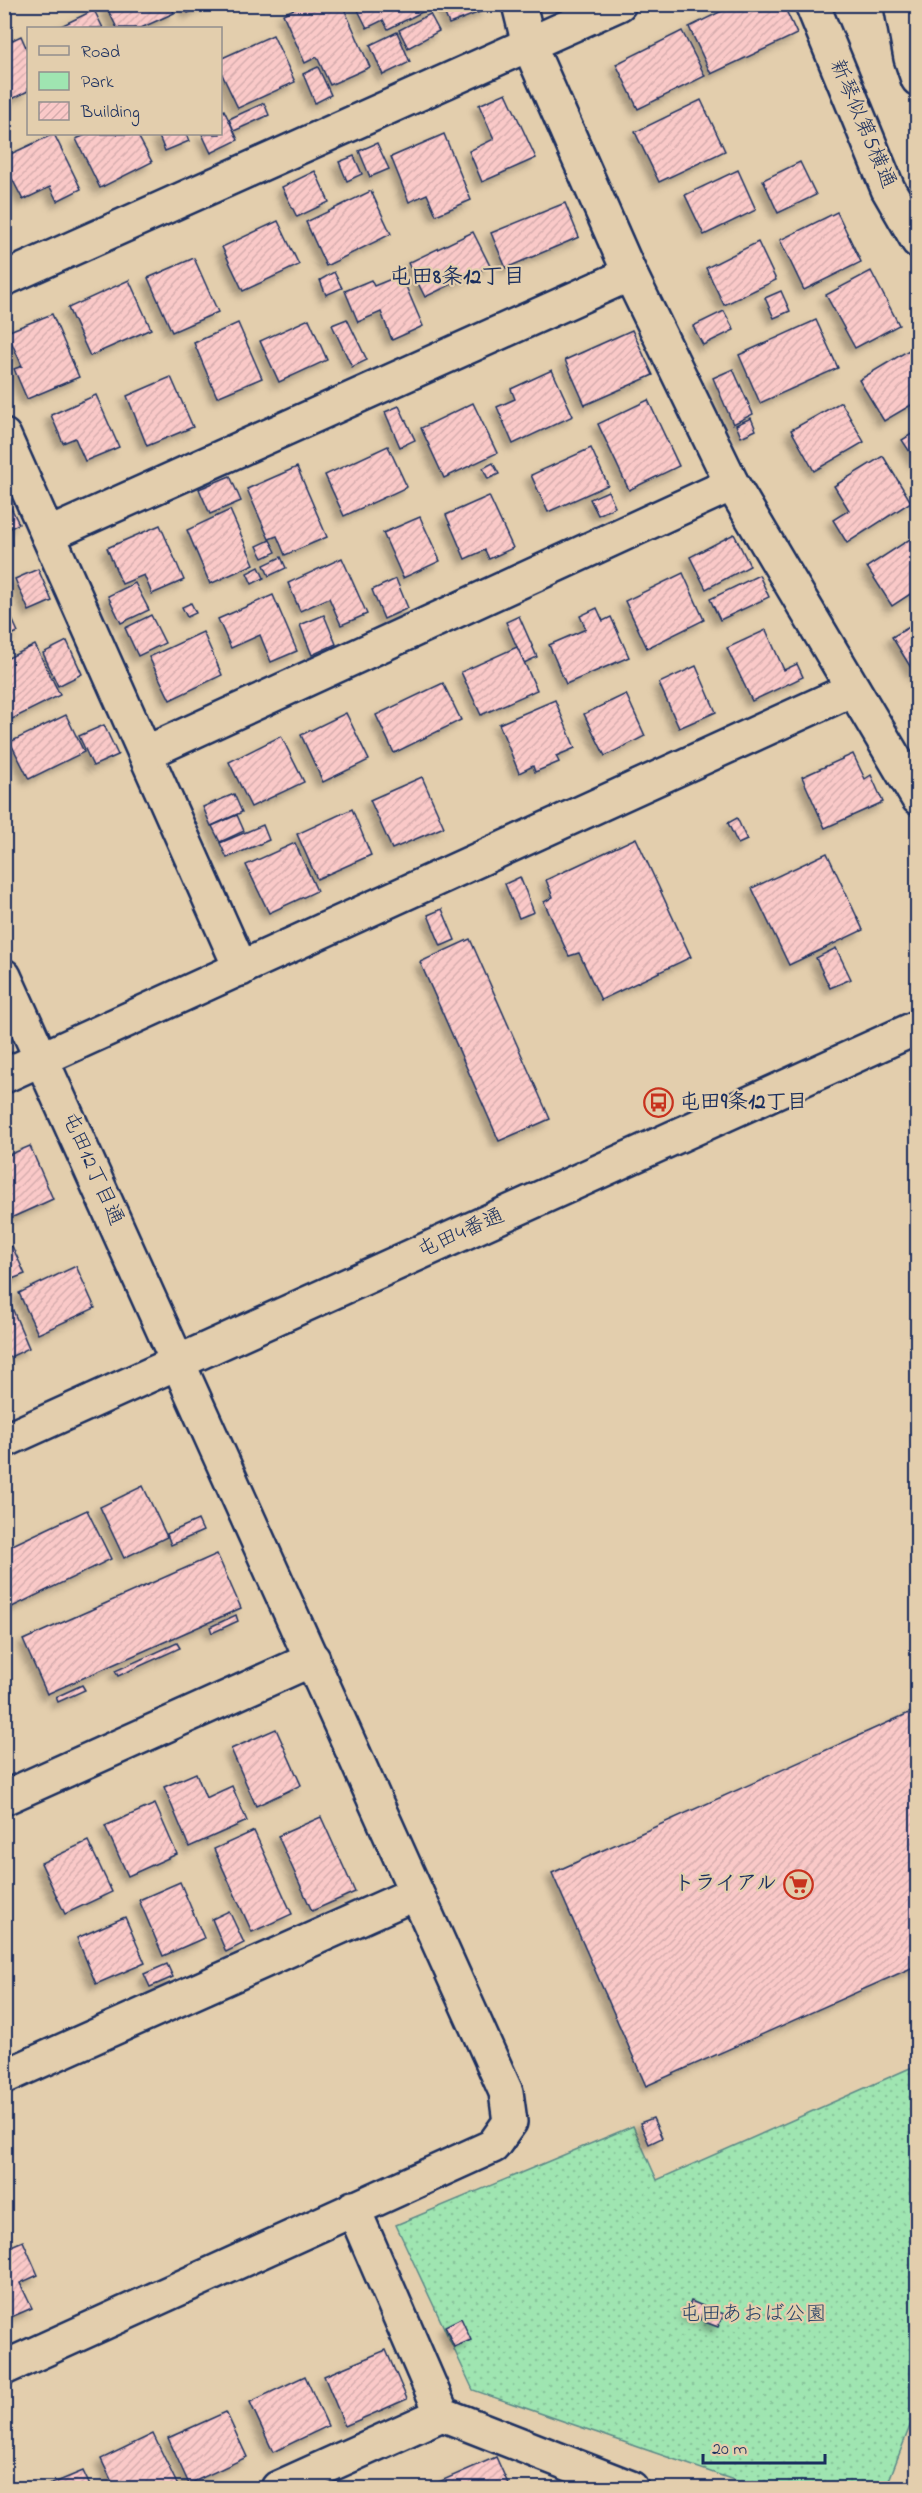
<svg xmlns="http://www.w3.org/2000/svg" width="922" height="2493" viewBox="0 0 922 2493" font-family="'Indie Flower','Klee One',sans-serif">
<defs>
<pattern id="green-dots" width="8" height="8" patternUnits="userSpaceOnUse" patternTransform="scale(1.5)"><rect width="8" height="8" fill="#9fe5b1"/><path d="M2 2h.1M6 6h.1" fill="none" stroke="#88c59b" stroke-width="1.8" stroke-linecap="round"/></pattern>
<pattern id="building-hatch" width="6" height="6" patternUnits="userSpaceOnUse" patternTransform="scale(1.5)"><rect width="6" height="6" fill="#fac9c8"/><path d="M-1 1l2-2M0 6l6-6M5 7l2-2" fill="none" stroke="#d6adae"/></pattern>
<filter id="shadow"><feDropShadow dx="-5.5" dy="5.5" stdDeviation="3" flood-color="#0004"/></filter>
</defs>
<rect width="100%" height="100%" fill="#e3cead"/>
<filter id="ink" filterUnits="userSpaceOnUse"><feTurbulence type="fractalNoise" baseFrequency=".0167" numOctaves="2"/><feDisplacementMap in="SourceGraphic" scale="12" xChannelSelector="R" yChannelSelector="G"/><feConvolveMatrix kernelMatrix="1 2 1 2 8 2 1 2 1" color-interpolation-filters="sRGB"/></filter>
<g filter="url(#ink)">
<path fill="url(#green-dots)" stroke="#5d8a88" stroke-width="1.5" d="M917,2065V2408L886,2488H757L473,2390L396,2225L633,2126L657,2180Z"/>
<g fill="url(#building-hatch)" stroke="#1b2f5e" stroke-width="1.5" filter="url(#shadow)">
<path d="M105,4H170L174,13L141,28H117Z"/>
<path d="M184,4H207L188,13Z"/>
<path d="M305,4H342L370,67L330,85L317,57L305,63L283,14Z"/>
<path d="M355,4H431L432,7L388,29L383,20L367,28Z"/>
<path d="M441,4H484L485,10L449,24Z"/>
<path d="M736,4H783L797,34L711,74L689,27Z"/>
<path d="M94,10L103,28H57Z"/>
<path d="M430,14L439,31L408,48L399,30Z"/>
<path d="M682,31L705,76L638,109L616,64Z"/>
<path d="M397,32L410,62L383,75L370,45Z"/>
<path d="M273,35L295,82L238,108L220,70V59Z"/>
<path d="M21,36L28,52V91L4,103V44Z"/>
<path d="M318,67L331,95L315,103L303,74Z"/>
<path d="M506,93L536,158L482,182L469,151L494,139L479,105Z"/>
<path d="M701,100L725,151L659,182L635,132Z"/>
<path d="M264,103L269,115L234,131L229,119Z"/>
<path d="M224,110L238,140L211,153L202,134H220V112Z"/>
<path d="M54,134L81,189L57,201L50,187L23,200L4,163V157Z"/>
<path d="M88,134H137L152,162L100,188L76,139Z"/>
<path d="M158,134H186L189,141L165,151Z"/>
<path d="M444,134L471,200L436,215L427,194L409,202L391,157Z"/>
<path d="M377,143L389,169L370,177L359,151Z"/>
<path d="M354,156L362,174L347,181L339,162Z"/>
<path d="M800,162L816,195L778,213L763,180Z"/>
<path d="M738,170L756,210L704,235L685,195Z"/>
<path d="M315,171L329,202L297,217L282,187Z"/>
<path d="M371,191L391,234L326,266L306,222Z"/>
<path d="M565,203L579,237L506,268L491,233Z"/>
<path d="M837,212L861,262L804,290L780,240Z"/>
<path d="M278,221L299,265L243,291L222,247Z"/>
<path d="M473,232L490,266L425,297L408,263Z"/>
<path d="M758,242L776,280L724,305L706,268Z"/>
<path d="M194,258L218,312L172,332L148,278Z"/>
<path d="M871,271L899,325L855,348L826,295Z"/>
<path d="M334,272L342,288L326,295L320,280Z"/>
<path d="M401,275L423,326L392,340L381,312L358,322L345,291L371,280L374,286Z"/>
<path d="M129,280L151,329L90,356L68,308Z"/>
<path d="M781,291L790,311L774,318L765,298Z"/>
<path d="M724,311L734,330L703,345L693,326Z"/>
<path d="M52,314L79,377L27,399L14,369L22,366L7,332Z"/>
<path d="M309,319L327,360L279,382L260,341Z"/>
<path d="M347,319L367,360L352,367L332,325Z"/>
<path d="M816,320L838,368L760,403L739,355Z"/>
<path d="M238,323L262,378L217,397L194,343Z"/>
<path d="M632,330L653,375L585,405L565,360Z"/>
<path d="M909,350L918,363V401L884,421L859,380Z"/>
<path d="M733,369L753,414L733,424L713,378Z"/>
<path d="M552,370L573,416L513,444L497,407L515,399L511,389Z"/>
<path d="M171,377L193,427L147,446L127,396Z"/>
<path d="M96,395L119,447L85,461L75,438L63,443L51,415Z"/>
<path d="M648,400L679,466L629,490L598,424Z"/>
<path d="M841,402L864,442L814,471L791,430Z"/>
<path d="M473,403L497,453L444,478L421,428Z"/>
<path d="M399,406L415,440L400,447L385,412Z"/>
<path d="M751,418L756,430L741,437L736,425Z"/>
<path d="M918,430V464L902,440Z"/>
<path d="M388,446L407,487L344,516L325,475Z"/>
<path d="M591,448L608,485L548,512L531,475Z"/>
<path d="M883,456L911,502L847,543L833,520L849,510L834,486Z"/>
<path d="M493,463L499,474L488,479L483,468Z"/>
<path d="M297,467L327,537L285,555L277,536L269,539L247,489Z"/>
<path d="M230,476L241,501L210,514L199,489Z"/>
<path d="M608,491L615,507L598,515L590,499Z"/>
<path d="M4,493L19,524L4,531Z"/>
<path d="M489,496L513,548L489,559L485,550L465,559L446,515Z"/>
<path d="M230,510L254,564L210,584L187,530Z"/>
<path d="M420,517L440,561L403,578L383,533Z"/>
<path d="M160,525L184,580L152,594L144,575L122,584L107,548Z"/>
<path d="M734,534L750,566L706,589L690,557Z"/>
<path d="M910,539L918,550V589L892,606L867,567Z"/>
<path d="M270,540L276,552L263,558L257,546Z"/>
<path d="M281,557L286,568L269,576L264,565Z"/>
<path d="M342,558L367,614L341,625L329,598L300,611L288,583Z"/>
<path d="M259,567L264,578L252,584L247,573Z"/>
<path d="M38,569L52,601L29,611L15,579Z"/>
<path d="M683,573L704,620L647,648L625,601Z"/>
<path d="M759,575L769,597L720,620L710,599Z"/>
<path d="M396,579L408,608L384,619L372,590Z"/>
<path d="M135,583L149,610L121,623L108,596Z"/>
<path d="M273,595L297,651L271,662L260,635L231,648L218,619Z"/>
<path d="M4,601L18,632L4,638Z"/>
<path d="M191,603L196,613L187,617L182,607Z"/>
<path d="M597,608L603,621L611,617L629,657L566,684L549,645L586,629L580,616Z"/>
<path d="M151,615L165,643L138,656L125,628Z"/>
<path d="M324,615L336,644L312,655L300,625Z"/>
<path d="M519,616L537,657L524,663L506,622Z"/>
<path d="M918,622V679L892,637Z"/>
<path d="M766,630L784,670L797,664L803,677L752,701L727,648Z"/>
<path d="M203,632L222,675L170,700L149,657Z"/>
<path d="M67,641L82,674L58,686L43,653Z"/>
<path d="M35,645L60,695L4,723V660Z"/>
<path d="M517,647L537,690L481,715L461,672Z"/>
<path d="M696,666L716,712L679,728L659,683Z"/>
<path d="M443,683L461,720L394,753L376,715Z"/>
<path d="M626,694L645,736L605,756L584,714Z"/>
<path d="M555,700L575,748L556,756L559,762L535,772L533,766L519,773L499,724Z"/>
<path d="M346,713L369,760L323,782L301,735Z"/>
<path d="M66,715L84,752L29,779L10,742Z"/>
<path d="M104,725L118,755L93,766L79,736Z"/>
<path d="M281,736L304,782L251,807L229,762Z"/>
<path d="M853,754L865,779L871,775L883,802L825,828L802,777Z"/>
<path d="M422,777L444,827L392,849L370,800Z"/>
<path d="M234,794L242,812L211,826L203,807Z"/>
<path d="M352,809L371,855L317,879L297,834Z"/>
<path d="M237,815L244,831L220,842L212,826Z"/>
<path d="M737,818L747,840L738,844L728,823Z"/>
<path d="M263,825L269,840L227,858L220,843Z"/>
<path d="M636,838L691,957L601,1000L579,953L569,956L544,902L553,897L546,880Z"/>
<path d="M295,843L317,891L269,913L246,865Z"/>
<path d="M827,853L863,930L789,965L752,888Z"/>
<path d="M520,877L534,912L519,918L505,884Z"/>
<path d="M442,909L455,940L441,946L428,915Z"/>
<path d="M470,939L550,1119L499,1141L420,962Z"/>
<path d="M836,948L851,979L830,988L816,958Z"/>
<path d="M30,1146L53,1199L4,1221V1157Z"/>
<path d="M12,1246L25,1274L12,1279L4,1261V1249Z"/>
<path d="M76,1266L95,1308L38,1334L19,1293Z"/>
<path d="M7,1296L29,1348L4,1360V1297Z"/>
<path d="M143,1486L167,1537L124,1558L100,1507Z"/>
<path d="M87,1510L111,1559L10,1608L4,1596V1549Z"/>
<path d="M198,1520L203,1531L171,1545L167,1534Z"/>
<path d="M217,1554L241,1608L47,1694L23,1640Z"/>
<path d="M236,1615L238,1621L212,1633L210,1627Z"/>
<path d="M177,1643L180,1648L118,1676L115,1671Z"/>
<path d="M82,1685L85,1690L58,1702L56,1697Z"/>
<path d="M918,1709V1965L646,2086L552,1873Z"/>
<path d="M276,1729L301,1785L256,1806L231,1749Z"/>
<path d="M196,1773L206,1798L232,1786L247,1821L189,1847L164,1787Z"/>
<path d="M155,1804L177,1854L128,1876L105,1826Z"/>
<path d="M321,1817L355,1892L312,1911L278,1836Z"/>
<path d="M254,1831L292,1914L252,1932L214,1849Z"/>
<path d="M88,1841L112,1892L65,1914L41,1863Z"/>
<path d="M180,1882L204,1938L163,1956L139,1900Z"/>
<path d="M229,1911L244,1943L226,1952L212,1919Z"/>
<path d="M125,1917L145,1963L96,1984L77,1938Z"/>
<path d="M167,1964L173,1977L150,1987L144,1974Z"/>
<path d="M653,2118L662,2138L649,2144L640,2123Z"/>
<path d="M23,2241L38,2275L20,2283L32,2308L4,2320V2249Z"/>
<path d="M691,2301L705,2307L700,2320L686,2314Z"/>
<path d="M710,2309L724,2314L718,2327L705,2322Z"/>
<path d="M461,2318L471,2340L454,2347L445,2326Z"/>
<path d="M386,2350L407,2399L345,2426L324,2376Z"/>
<path d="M305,2376L328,2426L273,2452L250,2402Z"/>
<path d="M226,2412L247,2457L189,2484L168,2438Z"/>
<path d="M153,2434L178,2486L172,2488H115L101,2459Z"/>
<path d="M496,2457L510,2488H436L434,2484Z"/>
<path d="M83,2471L91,2488H42Z"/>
</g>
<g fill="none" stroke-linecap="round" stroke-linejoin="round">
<defs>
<g id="minor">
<path d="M519,4L529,45L630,274L732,484L918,798"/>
<path d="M4,279L619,4"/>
<path d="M4,436L241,969"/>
<path d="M48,535L630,274"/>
<path d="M146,753L732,484"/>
<path d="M4,976L506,2092L510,2122L493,2146L4,2368"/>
<path d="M4,1076L853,689"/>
<path d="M4,1798L313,1659"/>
<path d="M4,2077L416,1893"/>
<path d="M353,2208L442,2414L631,2488"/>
<path d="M278,2488L442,2414"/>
</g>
<g id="tertiary">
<path d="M812,4L888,189L918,241"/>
<path d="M901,4L911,58L918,79"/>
<path d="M4,1441L918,1027"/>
</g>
</defs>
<use href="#minor" stroke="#1b2f5e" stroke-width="38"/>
<use href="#tertiary" stroke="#1b2f5e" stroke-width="38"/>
<use href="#minor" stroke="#e3cead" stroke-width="33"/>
<use href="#tertiary" stroke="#e3cead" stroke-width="33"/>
</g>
</g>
<defs>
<symbol id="bus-ring" viewBox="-11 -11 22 22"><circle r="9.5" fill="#e3cead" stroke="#c8321e" stroke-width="1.5"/><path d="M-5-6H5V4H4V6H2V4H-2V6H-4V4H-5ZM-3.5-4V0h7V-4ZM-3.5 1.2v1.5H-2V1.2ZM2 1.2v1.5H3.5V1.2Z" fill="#c8321e"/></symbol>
<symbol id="supermarket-ring" viewBox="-11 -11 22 22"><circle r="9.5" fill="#e3cead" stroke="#c8321e" stroke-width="1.5"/><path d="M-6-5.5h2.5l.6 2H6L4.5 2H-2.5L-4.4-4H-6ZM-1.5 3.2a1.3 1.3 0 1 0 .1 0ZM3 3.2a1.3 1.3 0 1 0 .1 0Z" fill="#c8321e"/></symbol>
</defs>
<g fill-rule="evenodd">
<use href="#bus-ring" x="642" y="1086" width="33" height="33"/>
<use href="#supermarket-ring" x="782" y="1868" width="33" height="33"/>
</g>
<g text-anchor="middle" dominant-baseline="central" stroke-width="4.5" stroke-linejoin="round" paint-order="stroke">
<g font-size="21" fill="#1b2f5e" stroke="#e3cead">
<text transform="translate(862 124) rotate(67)">新琴似第5横通</text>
<text transform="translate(92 1169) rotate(66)">屯田12丁目通</text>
<text transform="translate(461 1234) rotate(-24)">屯田4番通</text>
</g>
<g font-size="21" font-weight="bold" fill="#1b2f5e" stroke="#e3cead" text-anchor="start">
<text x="679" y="1103">屯田9条12丁目</text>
<text x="777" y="1884" text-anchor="end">トライアル</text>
</g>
<g font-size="21" fill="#284166" stroke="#e3cead">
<text x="753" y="2315">屯田あおば公園</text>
</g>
<g font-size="22" font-weight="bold" fill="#1b2f5e" stroke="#e3cead">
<text x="457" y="278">屯田8条12丁目</text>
</g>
</g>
<rect width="922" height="2493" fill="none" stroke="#e3cead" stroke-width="24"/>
<rect x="12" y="12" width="898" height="2469" fill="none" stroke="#1b2f5e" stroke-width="2" filter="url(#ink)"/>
<rect x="27" y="27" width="195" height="108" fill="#e3cead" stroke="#938e8d" stroke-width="1.5"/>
<rect x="39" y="46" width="30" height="9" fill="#e3cead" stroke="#938e8d" stroke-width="1.5"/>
<text x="81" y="57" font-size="18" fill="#1b2f5e">Road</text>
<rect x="39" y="72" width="30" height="18" fill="#9fe5b1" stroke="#938e8d" stroke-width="1.5"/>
<text x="81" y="87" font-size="18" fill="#1b2f5e">Park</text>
<rect x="39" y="102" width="30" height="18" fill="url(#building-hatch)" stroke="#938e8d" stroke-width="1.5"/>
<text x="81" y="117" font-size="18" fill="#1b2f5e">Building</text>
<path d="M703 2454v9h122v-9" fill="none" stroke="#1b2f5e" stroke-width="3"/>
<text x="712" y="2454" font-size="18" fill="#1b2f5e" stroke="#e3cead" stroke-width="4.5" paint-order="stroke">20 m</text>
</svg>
